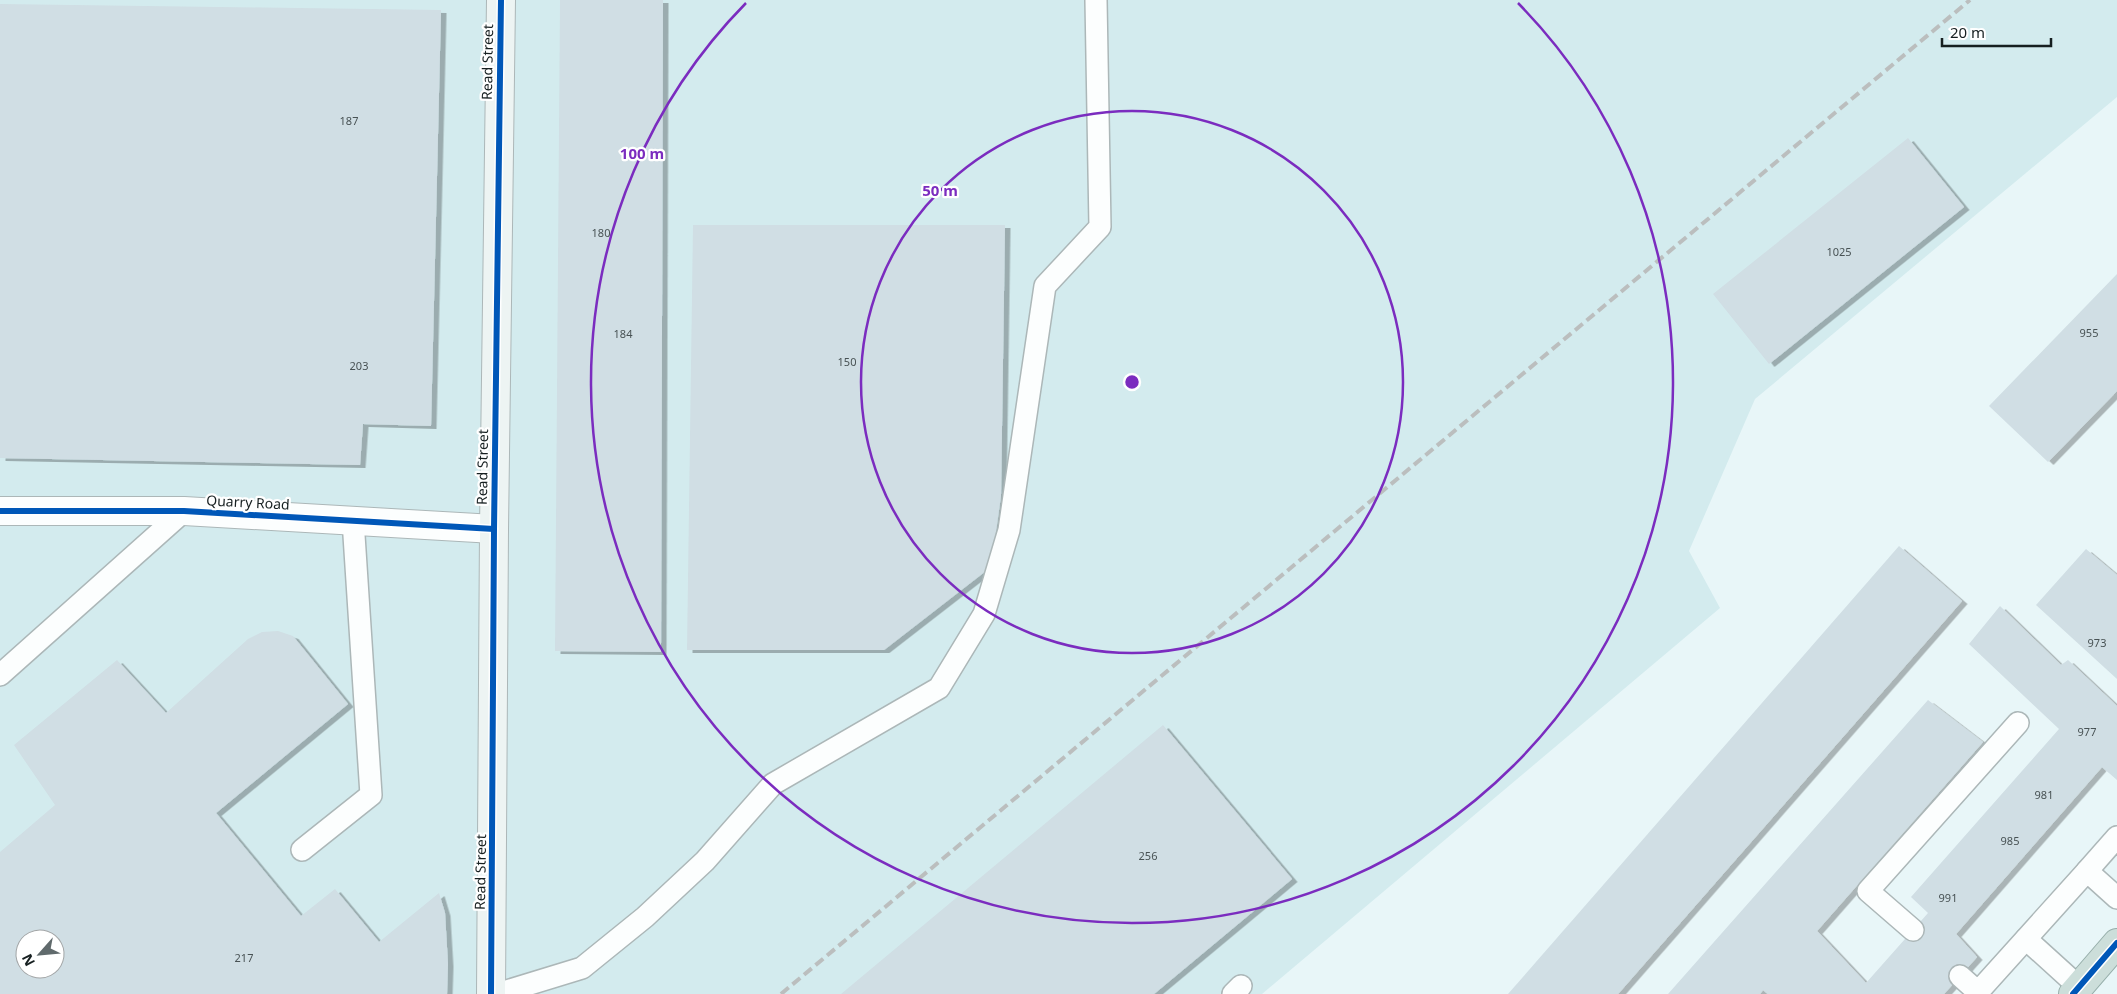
<svg xmlns="http://www.w3.org/2000/svg" width="2117" height="994" viewBox="0 0 2117 994" font-family="'Noto Sans',sans-serif">
<defs>
<filter id="shadow"><feDropShadow dx="5.5" dy="3" stdDeviation="0" flood-color="#0004"/></filter>
</defs>
<rect width="100%" height="100%" fill="#e8f6f8"/>
<path fill="#d3ebee" fill-rule="evenodd" d="M0,0H2117V97L1755,399L1689,551L1720,608L1262,994H0ZM25,939H55V969H25Z"/>
<g fill="#d0dee4" fill-rule="evenodd" filter="url(#shadow)">
<path d="M560,0H663L661,652L555,651Z"/>
<path d="M0,4L441,10L431,426L363,424L360,465L0,458Z"/>
<path d="M1908,138L1964,207L1769,364L1713,294Z"/>
<path d="M693,225H1005L1001,496L991,567L884,650H687Z"/>
<path d="M2117,274V391L2048,462L1989,406Z"/>
<path d="M1899,546L1962,601L1618,994H1508Z"/>
<path d="M2086,549L2117,575V679L2036,605Z"/>
<path d="M2000,606L2061,665L2068,660L2117,706V780L2102,767L1956,934L1977,957L1944,994H1768L1763,990L1760,994H1668L1928,700L1983,742L1817,931L1866,983L1928,913L1911,897L2059,729L1969,644Z"/>
<path d="M278,631L293,636L348,704L216,813L301,916L335,889L379,942L439,893L445,913L448,964L447,994H0V852L55,805L14,745L117,660L166,713L248,639L262,632ZM25,939H55V969H25Z"/>
<path d="M1163,725L1292,879L1154,994H841Z"/>
</g>
<g fill="none" stroke-linecap="round" stroke-linejoin="round">
<defs>
<g id="lane">
<path d="M0,675L184,511"/>
<path d="M302,850L371,795L353,520"/>
<path d="M2087,871L2117,837"/>
<path d="M1913,930L1868,891L2018,723"/>
<path d="M2026,939L2079,987"/>
<path d="M1960,976L1978,992L2087,871L2117,898"/>
<path d="M497,994L582,968L645,917L705,861L773,784L939,688L984,614L1009,530L1045,286L1100,227L1096,0"/>
<path d="M1233,994L1241,986"/>
</g>
<path id="street" d="M0,511H184L494,529"/>
<path id="secondary" d="M491,994L494,529L501,0"/>
<path id="highway" d="M2073,994L2117,943"/>
</defs>
<use href="#lane" stroke="#acb7b8" stroke-width="24"/>
<use href="#street" stroke="#acb7b8" stroke-width="30"/>
<use href="#secondary" stroke="#acb7b8" stroke-width="30"/>
<use href="#highway" stroke="#96aeaa" stroke-width="30"/>
<use href="#lane" stroke="#fcfefe" stroke-width="21"/>
<use href="#street" stroke="#fcfefe" stroke-width="28"/>
<use href="#secondary" stroke="#edf4f3" stroke-width="28"/>
<use href="#highway" stroke="#ccdeda" stroke-width="28"/>
<path stroke="#bbbebe" stroke-width="4" stroke-dasharray="10 5" stroke-linecap="butt" d="M781,994L1970,0"/>
<defs>
<g id="cycleway">
<path d="M0,511H184L494,529"/>
<path d="M491,994L494,529L501,0"/>
<path d="M2073,994L2117,943"/>
</g>
</defs>
<use href="#cycleway" stroke="#fff" stroke-width="9"/>
<use href="#cycleway" stroke="#0057b8" stroke-width="6"/>
</g>
<g fill="none" stroke="#7b2cbf" stroke-width="2.5">
<circle cx="1132" cy="382" r="271"/>
<path d="M1518 3A541 541 0 1 1 746 3"/>
</g>
<g text-anchor="middle" dominant-baseline="central" stroke-width="4.5" stroke-linejoin="round" paint-order="stroke">
<g font-size="11" fill="#485254">
<text x="349" y="120">187</text>
<text x="601" y="232">180</text>
<text x="1839" y="251">1025</text>
<text x="2089" y="332">955</text>
<text x="623" y="333">184</text>
<text x="847" y="361">150</text>
<text x="359" y="365">203</text>
<text x="2097" y="642">973</text>
<text x="2087" y="731">977</text>
<text x="2044" y="794">981</text>
<text x="2010" y="840">985</text>
<text x="1148" y="855">256</text>
<text x="1948" y="897">991</text>
<text x="244" y="957">217</text>
</g>
<g font-size="14" fill="#161f20" stroke="#fff">
<text transform="translate(487 62) rotate(-89)">Read Street</text>
<text transform="translate(482 467) rotate(-89)">Read Street</text>
<text transform="translate(248 502) rotate(3)">Quarry Road</text>
<text transform="translate(480 872) rotate(-89)">Read Street</text>
</g>
</g>
<circle cx="1132" cy="382" r="8" fill="#7b2cbf" stroke="#fff" stroke-width="2.5"/>
<g font-size="15" text-anchor="middle" font-weight="bold" fill="#7b2cbf" stroke="#fff" stroke-width="4.5" stroke-linejoin="round" paint-order="stroke">
<text x="642" y="159">100 m</text>
<text x="940" y="196">50 m</text>
</g>
<g transform="translate(40 954) rotate(243)"><circle r="24" fill="#ffffff" stroke="#a2a5a6"/>
<path d="M0-4L9 19L0 12L-9 19Z" fill="#606a6c"/>
<text y="-8" font-size="14" font-weight="bold" text-anchor="middle" fill="#161f20">N</text>
</g>
<path d="M1942 38v8h109v-8" fill="none" stroke="#161f20" stroke-width="2.5"/>
<text x="1950" y="38" font-size="15" fill="#161f20" stroke="#ffffff" stroke-width="4" paint-order="stroke">20 m</text>
</svg>
